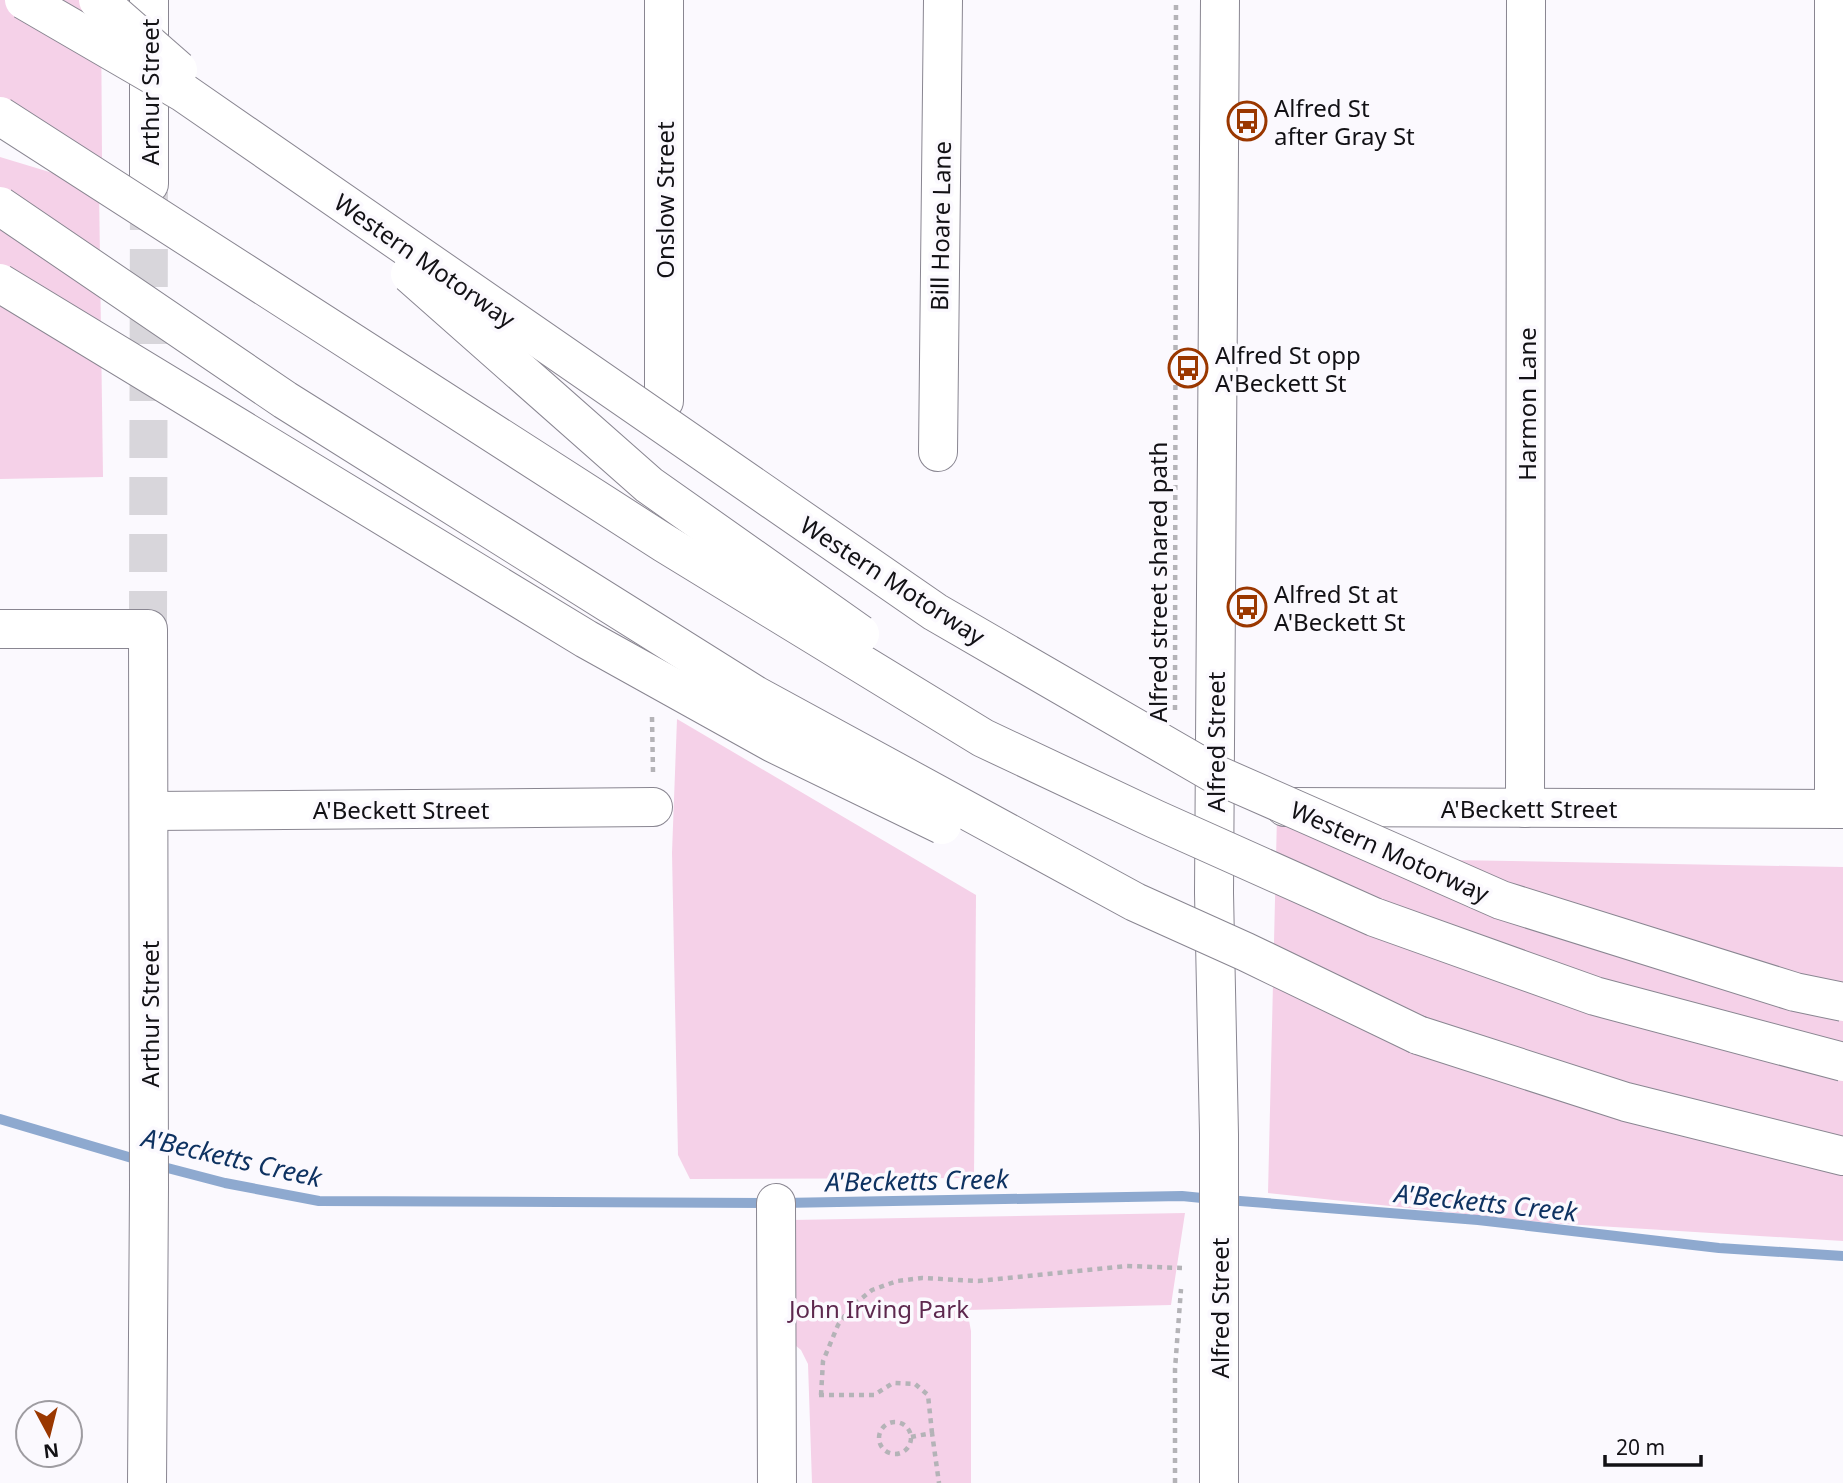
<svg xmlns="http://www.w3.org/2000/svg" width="1843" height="1483" viewBox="0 0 1843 1483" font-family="'Noto Sans',sans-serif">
<rect width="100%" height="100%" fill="#fbf9fe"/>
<g fill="#f5d1e8">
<path d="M0,0H101L102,161L0,136Z"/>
<path d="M0,157L99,187L103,477L0,479Z"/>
<path d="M677,719L976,895L974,1178L690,1179L678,1155L672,853Z"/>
<path d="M1277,816L1450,860L1843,867V1241L1549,1223L1268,1193Z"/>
<path d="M1185,1213L1171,1305L967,1310L971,1331V1483H812L808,1364L801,1350L790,1341L791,1220Z"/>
</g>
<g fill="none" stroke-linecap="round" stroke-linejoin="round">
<g stroke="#8ea9cf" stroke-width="10">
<path d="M0,1119L142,1161"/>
<path d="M156,1165L225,1183L319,1201L767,1203"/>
<path d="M1227,1200L1478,1220L1719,1248L1843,1256"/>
<path d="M782,1203L1182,1196L1212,1199"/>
</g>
<path stroke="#d8d6db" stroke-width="38" stroke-dasharray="38 19" stroke-linecap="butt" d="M148,629L149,184"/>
<defs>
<g id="minor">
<path d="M149,0V184"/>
<path d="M664,401V0"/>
<path d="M938,452L943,0"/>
<path d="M0,629H148L149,1187L147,1483"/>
<path d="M1285,807L1843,809"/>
<path d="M1525,808L1526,0"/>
<path d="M1834,809V0"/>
<path d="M149,811L653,807"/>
<path d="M776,1203L777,1483"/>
<path d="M1219,1483V1134L1214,893L1220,0"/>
</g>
<path id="highway" d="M1418,1035L1626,1102L1843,1156"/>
</defs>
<use href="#minor" stroke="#898691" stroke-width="40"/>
<use href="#highway" stroke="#898691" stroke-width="40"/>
<g stroke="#b4b3b7" stroke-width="4.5" stroke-dasharray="5 5" stroke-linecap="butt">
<path d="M1175,710L1176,0"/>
<path d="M652,717L653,772"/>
<path d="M819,1395H874L893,1383L915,1384L928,1395L932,1433"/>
<path d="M821,1395L823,1361L838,1325L852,1306L872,1290L897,1281L922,1278L978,1281L1127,1266L1182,1268"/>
<circle cx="895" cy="1438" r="16"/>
<path d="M911,1437L932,1433L939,1483"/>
<path d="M1175,1483V1369L1181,1289"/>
</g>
<use href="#minor" stroke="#fff" stroke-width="38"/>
<use href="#highway" stroke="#fff" stroke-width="38"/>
<defs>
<g id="highway-bridge">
<path d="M24,0L184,93L935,612L1215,774L1501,900L1795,992L1843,1002"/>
<path d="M98,0L178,70"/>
<path d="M0,116L664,543L983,738L1155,819L1374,917L1595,996L1843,1062"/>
<path d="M0,206L285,400L755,695L1135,902L1246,952L1418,1035"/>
<path d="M410,274L649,485L860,634"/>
<path d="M0,283L586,639L773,743L942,825"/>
</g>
</defs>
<use href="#highway-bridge" stroke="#898691" stroke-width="40" stroke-linecap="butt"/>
<use href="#highway-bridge" stroke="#fff" stroke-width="38"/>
</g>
<defs>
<symbol id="bus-ring" viewBox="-11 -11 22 22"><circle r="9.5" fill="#fbf9fe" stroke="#9a3700" stroke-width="1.5"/><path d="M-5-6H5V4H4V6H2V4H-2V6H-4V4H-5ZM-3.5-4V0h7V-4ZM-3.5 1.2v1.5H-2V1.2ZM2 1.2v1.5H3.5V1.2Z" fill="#9a3700"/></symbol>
</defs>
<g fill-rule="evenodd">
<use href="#bus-ring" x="1225" y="99" width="44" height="44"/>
<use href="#bus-ring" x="1166" y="346" width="44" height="44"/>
<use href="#bus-ring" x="1225" y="585" width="44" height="44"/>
</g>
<g text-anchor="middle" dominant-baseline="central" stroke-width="7" stroke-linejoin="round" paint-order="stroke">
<g font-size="24" fill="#121115" stroke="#fbf9fe">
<text transform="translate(149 92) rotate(-90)">Arthur Street</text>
<text transform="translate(664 200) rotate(-90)">Onslow Street</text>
<text transform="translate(940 226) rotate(-89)">Bill Hoare Lane</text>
<text transform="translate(425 260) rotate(35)">Western Motorway</text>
<text transform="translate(1526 404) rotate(-90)">Harmon Lane</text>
<text transform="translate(893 580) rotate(33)">Western Motorway</text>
<text transform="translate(1157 582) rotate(-90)">Alfred street shared path</text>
<text transform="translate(1215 742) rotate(-90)">Alfred Street</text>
<text x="1529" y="808">A'Beckett Street</text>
<text x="401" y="809">A'Beckett Street</text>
<text transform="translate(1390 851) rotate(24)">Western Motorway</text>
<text transform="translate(149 1014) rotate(-90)">Arthur Street</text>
<text transform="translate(1219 1308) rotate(-90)">Alfred Street</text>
</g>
<g font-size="24" fill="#121115" stroke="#fbf9fe" text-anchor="start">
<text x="1274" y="107">Alfred St<tspan x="1274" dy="28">after Gray St</tspan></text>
<text x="1215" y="354">Alfred St opp<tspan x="1215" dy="28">A'Beckett St</tspan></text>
<text x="1274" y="593">Alfred St at<tspan x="1274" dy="28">A'Beckett St</tspan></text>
</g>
<g font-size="24" fill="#5d284e" stroke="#fbf9fe">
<text x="879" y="1308">John Irving Park</text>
</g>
<g font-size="26" font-style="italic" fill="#0e3261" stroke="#fbf9fe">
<text transform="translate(232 1157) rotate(13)">A'Becketts Creek</text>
<text transform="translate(917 1180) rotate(-1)">A'Becketts Creek</text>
<text transform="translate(1486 1202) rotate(6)">A'Becketts Creek</text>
</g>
</g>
<g transform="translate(49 1434) rotate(173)"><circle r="33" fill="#fbf9fe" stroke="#9e9ca1" stroke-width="2"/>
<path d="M0-5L12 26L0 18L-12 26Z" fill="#9a3700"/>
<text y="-10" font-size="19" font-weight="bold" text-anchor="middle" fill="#121115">N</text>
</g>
<path d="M1605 1455v10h96v-10" fill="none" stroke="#121115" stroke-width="3.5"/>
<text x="1616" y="1455" font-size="21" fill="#121115" stroke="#fbf9fe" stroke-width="5" paint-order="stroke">20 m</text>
</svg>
